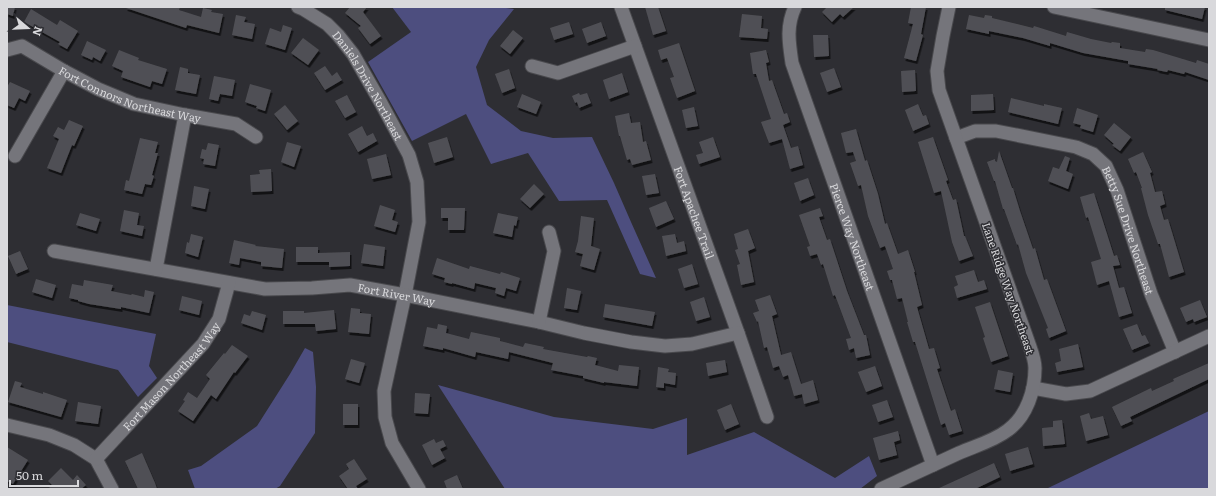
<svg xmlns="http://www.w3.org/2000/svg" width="1216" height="496" viewBox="0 0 1216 496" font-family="Literata,serif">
<defs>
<filter id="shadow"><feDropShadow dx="1.5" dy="3" stdDeviation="0" flood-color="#0009"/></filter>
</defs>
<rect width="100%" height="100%" fill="#2e2e33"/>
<g fill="#4d4e7f">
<path d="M392,7H498L514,9L489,40L476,67L487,105L521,131L553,138L592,137L614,183L631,222L656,278L640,274L607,200L559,201L528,153L491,164L466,114L412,141L368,62L411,32Z"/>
<path d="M7,305L156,334L149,366L157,378L138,397L118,370L7,342Z"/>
<path d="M305,348L313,352L316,387L315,433L280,486L275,489H195L188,470L201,466L257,426L290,374Z"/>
<path d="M438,385L554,417L653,429L687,418V455L754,432L835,478L869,456L877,476L860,489H505Z"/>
<path d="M1209,411V489H1046Z"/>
</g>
<g fill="#505055" filter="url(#shadow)">
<path d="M7,7H15L13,16L7,14Z"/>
<path d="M126,7H180L179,10L201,17L203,8L212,10L211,12L223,14L219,33L187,25L186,28L126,8Z"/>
<path d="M350,7H367L363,12L381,36L370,44L358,28L361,26L345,13Z"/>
<path d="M645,7H658L666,31L653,35Z"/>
<path d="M827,7H854L843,17L840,14L832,22L822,12Z"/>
<path d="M911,7H926L921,34L923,35L916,61L904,58L913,24L908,23Z"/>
<path d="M1165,7H1205L1202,19L1165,10Z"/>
<path d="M31,9L57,25L60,20L78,31L67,49L58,44L60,42L24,22Z"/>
<path d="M742,14L762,16L761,28L768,29L767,39L739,37Z"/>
<path d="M236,15L246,17L244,22L255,24L252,39L232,35Z"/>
<path d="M969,15L984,18L985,15L992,16V18L1033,28L1034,26L1066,36L1067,32L1091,39L1111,43L1112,42L1120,43V48L1145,52L1146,49L1153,50L1196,63L1197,60L1209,64V80L1185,72L1184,74L1168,70L1167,72L1157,70L1158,69L1128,64V61L1083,53L1050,43V46L1023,38L989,31V34L966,29Z"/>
<path d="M569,22L573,34L554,40L550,28Z"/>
<path d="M601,22L606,36L587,43L582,29Z"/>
<path d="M283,25L292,28L285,50L265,44L270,28L281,32Z"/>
<path d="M513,30L523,38L510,54L500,46Z"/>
<path d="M813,35H828L829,56L814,57Z"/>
<path d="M303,38L319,50L308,65L291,53Z"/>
<path d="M87,41L106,50L100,61L93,57L92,60L81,55Z"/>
<path d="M679,43L695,91L677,98L670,78L674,77L667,58L661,60L658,50Z"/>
<path d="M119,50L139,58L138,60L167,69L162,84L152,81L150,87L121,77L123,71L112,66Z"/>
<path d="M766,50L769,62L766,63L769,81L772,80L784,114L787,113L790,122L783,125L791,148L798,146L803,165L790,169L782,139L769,143L761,122L771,119L756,74H753L750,53Z"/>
<path d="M325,66L332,76L337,72L342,80L325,90L314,73Z"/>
<path d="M180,67L188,69V73L200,75L196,94L175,90Z"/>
<path d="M834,68L841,87L827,92L820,73Z"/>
<path d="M509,69L515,88L502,93L495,74Z"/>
<path d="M915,70L916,91L902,92L901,71Z"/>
<path d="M622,73L628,92L609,99L603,80Z"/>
<path d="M214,76L235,80L232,96L220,94L218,101L209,99Z"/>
<path d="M10,82L30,91L25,101L19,98L14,108L7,105V87Z"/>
<path d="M250,84L271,90L265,111L256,108L257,106L245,102Z"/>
<path d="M579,93L580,95L587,93L591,103L579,108L577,102L575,103L572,96Z"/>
<path d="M522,94L541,102L536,114L517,107Z"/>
<path d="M993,94L994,110L971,111V95Z"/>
<path d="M347,95L356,112L345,118L335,101Z"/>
<path d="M1011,98L1044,106V104L1062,108L1058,124L1008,112Z"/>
<path d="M918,104L923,116L926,115L929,124L913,131L905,110Z"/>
<path d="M285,105L298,121L287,130L274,114Z"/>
<path d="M694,107L698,126L686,128L682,110Z"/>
<path d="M1077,108L1098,115L1093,132L1080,128L1081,125L1073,123Z"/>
<path d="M629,113L631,123L640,122L643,142L646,141L651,160L632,165L630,159L627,160L620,136H619L615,116Z"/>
<path d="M69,120L83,126L74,146L72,145L61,173L47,168L59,139L53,136L58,127L64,130Z"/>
<path d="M1114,123L1131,137L1120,151L1112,145L1114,144L1104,135Z"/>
<path d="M362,126L367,136L373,133L377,141L358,152L348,134Z"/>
<path d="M856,129L865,161L867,160L878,194L885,224L887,223L898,254L908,250L915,272H914L922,305L917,307L929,349L934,348L940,368L937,369L951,411L955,409L962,431L949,435L945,423L941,425L915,342H913L907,322H908L902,298L897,299L892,280H890L887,271L893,269L885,246L880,248L868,216L861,185L858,186L850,163L856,161L853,152L846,153L841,133Z"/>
<path d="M447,137L453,157L434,163L428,143Z"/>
<path d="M713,137L720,157L699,164L696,155L703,153L699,142Z"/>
<path d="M933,137L948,180L946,181L953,200L956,199L964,236H965L973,256L959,261L952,242L941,191L934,193L918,142Z"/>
<path d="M140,138L158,142L155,153H158L152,175L154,176L151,185L145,184L142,194L124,190L126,180L129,181Z"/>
<path d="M287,142L301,146L294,167L281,162Z"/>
<path d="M208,143L219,145L215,166L203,164L204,159L200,158L202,149L206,150Z"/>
<path d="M999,151L1012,188H1013L1020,211L1033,249L1035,248L1044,280L1047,279L1066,331L1049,338L1046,329L1048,328L1026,273L1018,244L1017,245L1004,209H1003L995,181H994L987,162L995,159V161L997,162Z"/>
<path d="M1143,152L1152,172L1150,173L1155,192L1162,191L1165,204L1160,206L1164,220L1168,219L1184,272L1169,277L1160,244H1158L1148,215L1141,188H1142L1136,172L1134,173L1128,159Z"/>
<path d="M386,154L391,175L372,179L367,159Z"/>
<path d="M1065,156L1070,158L1066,171L1073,174L1068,189L1048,181L1053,167L1059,169Z"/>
<path d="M271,169L272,191L251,192L250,175L260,174L259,170Z"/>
<path d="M655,174L659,193L646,195L642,176Z"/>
<path d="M808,178L814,195L800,201L794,183Z"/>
<path d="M534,184L544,194L530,208L520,199Z"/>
<path d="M194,186L209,189L205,209L191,206Z"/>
<path d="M1094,193L1114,256L1117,255L1120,265L1113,266L1119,288L1124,287L1132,313L1119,317L1109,281L1097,285L1091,262L1101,259L1088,217L1086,218L1080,197Z"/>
<path d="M666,201L674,219L656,227L649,208Z"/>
<path d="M380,205L395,210L392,220L398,222L395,232L374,226Z"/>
<path d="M441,208H465L464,230H448V218H441Z"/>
<path d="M820,208L823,216L819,217L827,240L830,239L847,291L864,335H866L870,355L856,358L854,348L849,350L846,339L851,338L835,295L833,296L823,264L821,265L817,254L810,256L807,247L810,246L799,215Z"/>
<path d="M124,210L139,213L137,225L144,226L142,236L120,231Z"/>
<path d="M80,213L100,219L96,231L76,225Z"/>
<path d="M498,213L518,217L516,226L514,225L512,237L493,233Z"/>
<path d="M581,216L594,218L591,246L600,249L594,270L580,266L583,254L575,252L578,241Z"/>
<path d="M748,229L755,248L748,251L754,282L741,285L737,265L740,264L735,250L738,249L734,234Z"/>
<path d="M191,234L203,237L198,257L185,253L187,242L189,243Z"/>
<path d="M675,234L677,243L684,241L686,251L666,256L662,236Z"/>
<path d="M234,240L256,245L255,246L284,249L282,268L261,266V262L240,258L239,265L229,263Z"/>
<path d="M364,244L385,247L383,266L361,263Z"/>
<path d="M296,247H318V253L350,252V266L329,267V262H296Z"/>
<path d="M20,251L28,269L16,274L8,256Z"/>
<path d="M437,258L469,269L470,266L500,274L501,272L520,278L516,291L506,288L504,296L495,293L496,288L475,283L474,289L452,283V284L444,282L445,278L432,274Z"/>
<path d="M692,264L698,284L684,288L678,269Z"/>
<path d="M974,270L978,282L984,280L987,289L957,298L954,287L958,285L955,276Z"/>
<path d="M36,279L56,285L52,298L32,292Z"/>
<path d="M84,280L113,285L111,291L131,295L132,294L144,297L145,290L154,292L149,313L121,307V309L89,304L78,301V300L69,298L72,284L83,286Z"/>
<path d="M567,288L581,291L577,310L564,308Z"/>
<path d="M770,295L777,314L772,316L781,355L791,352L801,384L813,380L818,400L804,404L802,394L794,396L788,375L783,377L779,366L773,368L767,347L764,348L758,321L757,322L753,313L759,311L755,300Z"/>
<path d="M182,296L202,301L199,315L179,310Z"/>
<path d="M704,297L710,317L696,321L690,302Z"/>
<path d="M1200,300L1207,317L1194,322L1193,319L1186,322L1180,308Z"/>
<path d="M990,302L1008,356L991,362L983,338L985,337L975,307Z"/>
<path d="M605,304L655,312L652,326L603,317Z"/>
<path d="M351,308L360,309V313L371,314L369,334L348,332Z"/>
<path d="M334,310L336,329L316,331L315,324H283V311H304V313Z"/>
<path d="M252,311L266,315L262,330L241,323L244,314L250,316Z"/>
<path d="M438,324L447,326L446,333L469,339L471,332L500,338V341L523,347L525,343L544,347L543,349L587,357L588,356L597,358L595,365L618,371L619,365L639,367L637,386L604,382V383L583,378V376L551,370L553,363L509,352L508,359L476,352L475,357L443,348V350L423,346L427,327L437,329Z"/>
<path d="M1137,324L1142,336L1145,335L1149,343L1132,350L1123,329Z"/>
<path d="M1078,344L1083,367L1057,372L1055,363L1061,361L1059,349Z"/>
<path d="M232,345L248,356L235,373L234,372L216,399L211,395L193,421L178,411L185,401L183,400L188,392L197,398L210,379L206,375L224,353L225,354Z"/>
<path d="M351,359L365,363L359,383L345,379Z"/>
<path d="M725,360L727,372L708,376L706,363Z"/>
<path d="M1209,363V379L1130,417L1132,421L1121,426L1112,407L1151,388L1152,391L1174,381L1173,379Z"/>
<path d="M875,366L882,386L866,392L858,372Z"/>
<path d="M658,367L669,369L668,372L676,373L675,385L664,383V388L656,387Z"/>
<path d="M998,370L1013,373L1010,392L994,389Z"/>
<path d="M15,381L22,383L20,387L43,394V392L67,400L61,417L8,402Z"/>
<path d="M415,393L430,394L428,414L414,413Z"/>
<path d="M887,400L893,417L878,422L872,405Z"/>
<path d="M78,402L101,406L98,424L75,421Z"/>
<rect x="343" y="404" width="15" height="21"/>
<path d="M731,404L739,424L725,430L717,410Z"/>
<path d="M1089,413L1091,419L1103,416L1108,435L1086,441L1080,416Z"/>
<path d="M1062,420L1065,444L1043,446L1042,428L1053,427V421Z"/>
<path d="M898,431L900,440L894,442L897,455L879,460L873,438Z"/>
<path d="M434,439L436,443L443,440L446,446L440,449L445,458L432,465L422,445Z"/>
<path d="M7,447L28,460L13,484L7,481Z"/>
<path d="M1028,447L1033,464L1010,471L1005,454Z"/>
<path d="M142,453L155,483L157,489H138L125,461Z"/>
<path d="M354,459L367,479L356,486L358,489H348L339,476L349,469L346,464Z"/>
<path d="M994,463L1000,477L975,489H937Z"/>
<path d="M61,468L73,480L77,475L86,485L81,489H48L52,485L48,481Z"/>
<path d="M457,475L463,489H447L444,481Z"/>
</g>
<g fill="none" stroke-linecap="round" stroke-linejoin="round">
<defs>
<g id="minor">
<path id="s1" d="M298,7L303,9L327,24L338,35L353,54L381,103L409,155L417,182L419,222L405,295L384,391L385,417L392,443L419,489"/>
<path id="s2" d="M621,7L738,333L767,417"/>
<path id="s3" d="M795,7C786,26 789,43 792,63L933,465"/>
<path d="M1054,7L1209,40"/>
<path id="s4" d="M7,50L22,46L64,71L98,89L134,104L185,115L236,124L256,137"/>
<path d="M532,66L558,73L635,46"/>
<path id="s5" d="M956,138L975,131H996L1076,147L1093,154L1106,166L1117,190L1151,294L1175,352"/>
<path d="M15,156L64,71"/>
<path id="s6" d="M54,251L265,289L312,288L350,285L405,295L539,322L584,333L631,342L665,346L692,344L738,333"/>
<path d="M156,269L185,115"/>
<path d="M539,322L554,251L549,232"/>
<path d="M1033,388L1066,394L1090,391L1209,336"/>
<path d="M7,425L49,435L74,445L96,459L112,489"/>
<path id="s7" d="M96,459L203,344L219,319L229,283"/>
<path d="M881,489C907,477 933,465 959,453C975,446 994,441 1008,430C1027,416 1035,390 1035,368C1035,359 1031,350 1028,341L939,90L937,71L943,36L949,7"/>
</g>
</defs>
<use href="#minor" stroke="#49494d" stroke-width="15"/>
<use href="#minor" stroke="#75757b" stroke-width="13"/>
</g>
<g text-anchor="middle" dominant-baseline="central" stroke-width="3" stroke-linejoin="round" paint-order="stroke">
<g font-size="11" fill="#d9d9dc" stroke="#2e2e33">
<text stroke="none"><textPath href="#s1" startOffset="108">Daniels Drive Northeast</textPath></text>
<text stroke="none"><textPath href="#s4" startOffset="135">Fort Connors Northeast Way</textPath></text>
<text stroke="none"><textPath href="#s2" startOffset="218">Fort Apachee Trail</textPath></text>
<text stroke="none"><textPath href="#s5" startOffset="227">Betty Sue Drive Northeast</textPath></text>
<text stroke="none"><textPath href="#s3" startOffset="241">Pierce Way Northeast</textPath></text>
<text transform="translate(1009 288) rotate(71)">Lane Ridge Way Northeast</text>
<text stroke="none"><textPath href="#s6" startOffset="347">Fort River Way</textPath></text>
<text stroke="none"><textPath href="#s7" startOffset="112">Fort Mason Northeast Way</textPath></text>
</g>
</g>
<rect width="1216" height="496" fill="none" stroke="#d9d9dc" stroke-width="16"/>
<g transform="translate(28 28) rotate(109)" stroke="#2e2e33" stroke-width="3" paint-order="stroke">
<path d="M0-3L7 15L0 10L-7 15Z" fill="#d9d9dc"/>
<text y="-6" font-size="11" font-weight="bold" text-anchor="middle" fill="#d9d9dc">N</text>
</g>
<path d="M10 480v6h68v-6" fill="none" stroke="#d9d9dc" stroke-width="2"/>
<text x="16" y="480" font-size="12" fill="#d9d9dc" stroke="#2e2e33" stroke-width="3" paint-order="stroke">50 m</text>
</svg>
